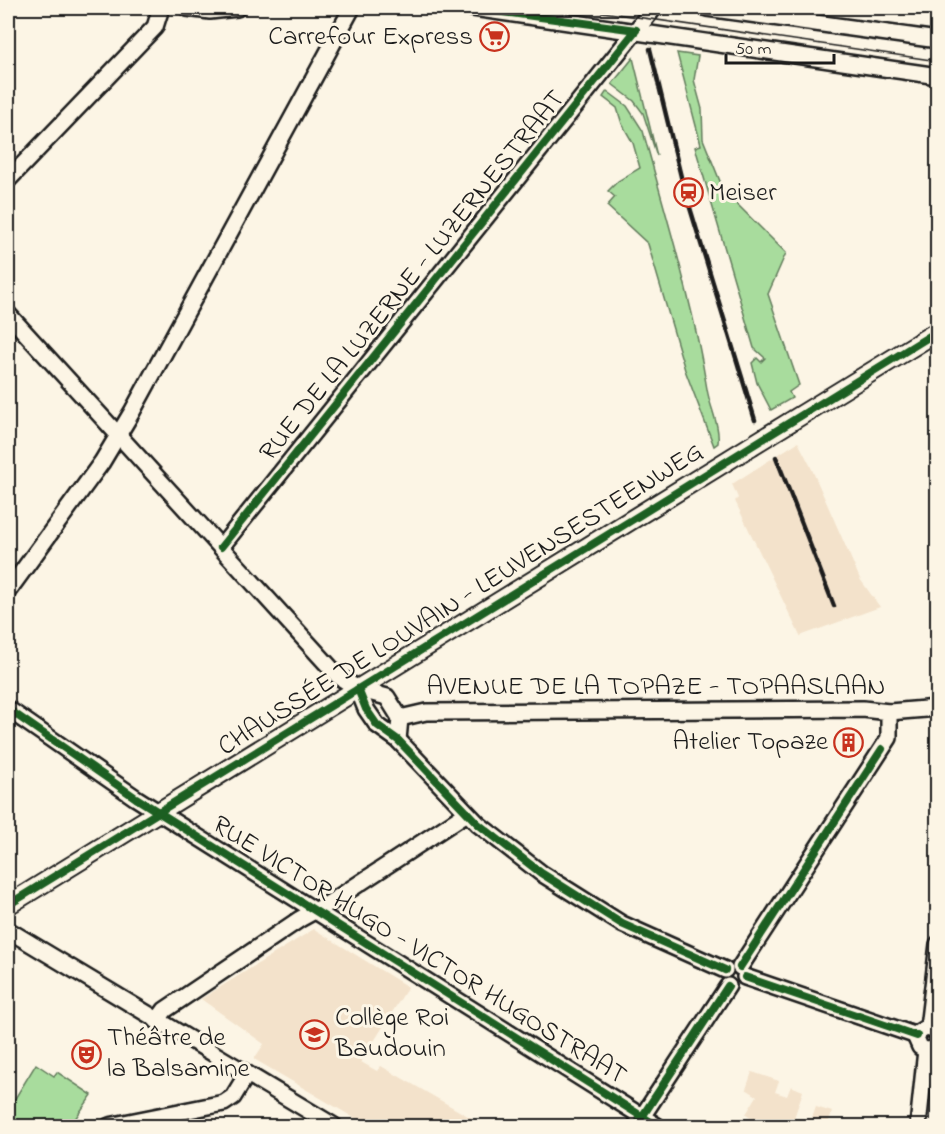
<svg xmlns="http://www.w3.org/2000/svg" width="945" height="1134" viewBox="0 0 945 1134" font-family="'Indie Flower',sans-serif">
<rect width="100%" height="100%" fill="#fcf5e5"/>
<filter id="ink" filterUnits="userSpaceOnUse"><feTurbulence type="fractalNoise" baseFrequency=".0167" numOctaves="2"/><feDisplacementMap in="SourceGraphic" scale="12" xChannelSelector="R" yChannelSelector="G"/><feConvolveMatrix kernelMatrix="1 2 1 2 8 2 1 2 1" color-interpolation-filters="sRGB"/></filter>
<g filter="url(#ink)">
<g fill="#f3e2cb">
<path d="M798,442L810,465L860,579L880,607L800,636L735,501L738,498L732,484Z"/>
<path d="M314,929L408,987L361,1062L377,1071L381,1066L485,1126H368L254,1059L264,1044L201,999Z"/>
<path d="M752,1072L779,1081L775,1092L787,1096L791,1086L803,1091L794,1118L806,1126H759L760,1123L746,1114L757,1096L746,1089Z"/>
<path d="M816,1107L832,1112L827,1126H809Z"/>
</g>
<g fill="#a8dc9d" stroke="#627c5c" stroke-width="1.5">
<path d="M677,53L698,56L694,80L702,109L703,139L724,191L786,253L768,294L799,385L789,392L792,398L771,410L757,383L752,363L757,358L761,362L765,358L754,348L695,147L701,145Z"/>
<path d="M633,58L657,156L643,113L634,101L612,84Z"/>
<path d="M607,91L627,106L643,131C666,216 693,302 707,389C710,408 720,425 718,443L714,446L685,370L648,244L607,206L615,197L608,191L618,181L640,168L633,143L622,124L617,108L603,97Z"/>
<path d="M36,1064L54,1076L57,1072L92,1095L70,1126H8V1110Z"/>
</g>
<g fill="none" stroke-linecap="round" stroke-linejoin="round">
<defs>
<g id="minor">
<path d="M187,8L210,11L237,8"/>
<path d="M473,8L938,76"/>
<path d="M707,8L938,40"/>
<path d="M8,180L155,27L161,8"/>
<path d="M8,314L338,676L358,689L387,697L400,718L398,740"/>
<path d="M221,547L654,8"/>
<path d="M8,591L102,462L132,412L352,8"/>
<path d="M358,689L366,709L377,725L398,740L478,824L541,873L622,924L725,970"/>
<path d="M8,709L136,798L657,1126"/>
<path d="M400,718L426,712L863,709L889,712L938,708"/>
<path d="M8,930L334,1126"/>
<path d="M740,967L889,738V712"/>
<path d="M745,977L917,1036"/>
<path d="M157,1021L165,1010L300,919L331,902L467,813"/>
<path d="M928,1028L938,944"/>
<path d="M938,1035L934,1030L926,1028L919,1032L916,1038L920,1047C927,1052 933,1051 938,1043"/>
<path d="M109,1126L224,1103L233,1097L247,1074"/>
<path d="M636,1126L728,986"/>
<path d="M918,1126L926,1050"/>
</g>
<g id="major">
<path d="M790,422L938,331"/>
<path d="M8,905L751,446"/>
</g>
</defs>
<use href="#minor" stroke="#1c1c1c" stroke-width="20"/>
<use href="#major" stroke="#1c1c1c" stroke-width="22"/>
<use href="#minor" stroke="#fcf5e5" stroke-width="15"/>
<use href="#major" stroke="#fcf5e5" stroke-width="18"/>
<path stroke="#1c1c1c" stroke-width="1.5" d="M575,8L938,61"/>
<g stroke="#1c1c1c" stroke-width="4.5">
<path d="M650,49L683,185L755,420"/>
<path d="M776,457L834,606"/>
</g>
<defs>
<path id="major-bridge" d="M751,446L790,422"/>
</defs>
<use href="#major-bridge" stroke="#1c1c1c" stroke-width="22" stroke-linecap="butt"/>
<use href="#major-bridge" stroke="#fcf5e5" stroke-width="18"/>
<defs>
<g id="cycleway">
<path d="M473,8L636,30"/>
<path d="M221,547L636,30"/>
<path d="M358,689L366,709L377,725L398,740L478,824L541,873L622,924L725,970"/>
<path d="M8,709L136,798L657,1126"/>
<path d="M8,905L938,331"/>
<path d="M740,967L882,749"/>
<path d="M745,977L917,1036"/>
<path d="M636,1126L728,986"/>
</g>
</defs>
<use href="#cycleway" stroke="#fcf5e5" stroke-width="11"/>
<use href="#cycleway" stroke="#1b5e20" stroke-width="8"/>
</g>
</g>
<defs>
<symbol id="supermarket-ring" viewBox="-11 -11 22 22"><circle r="9.5" fill="#fcf5e5" stroke="#c8321e" stroke-width="1.5"/><path d="M-6-5.5h2.5l.6 2H6L4.5 2H-2.5L-4.4-4H-6ZM-1.5 3.2a1.3 1.3 0 1 0 .1 0ZM3 3.2a1.3 1.3 0 1 0 .1 0Z" fill="#c8321e"/></symbol>
<symbol id="station-ring" viewBox="-11 -11 22 22"><circle r="9.5" fill="#fcf5e5" stroke="#c8321e" stroke-width="1.5"/><path d="M-3-6H3Q5-6 5-4V2Q5 4 3 4L4.5 6H3L1.5 4h-3L-3 6H-4.5L-3 4Q-5 4-5 2V-4Q-5-6-3-6ZM-3.5-4v3h7v-3ZM-3.5 1v1.5H-2V1ZM2 1v1.5H3.5V1Z" fill="#c8321e"/></symbol>
<symbol id="building-ring" viewBox="-11 -11 22 22"><circle r="9.5" fill="#fcf5e5" stroke="#c8321e" stroke-width="1.5"/><path d="M-4-6H4V6H1V3H-1V6H-4ZM-2.5-4.3h1.7v1.8h-1.7ZM.8-4.3h1.7v1.8H.8ZM-2.5-1h1.7V.8h-1.7ZM.8-1h1.7V.8H.8Z" fill="#c8321e"/></symbol>
<symbol id="school-ring" viewBox="-11 -11 22 22"><circle r="9.5" fill="#fcf5e5" stroke="#c8321e" stroke-width="1.5"/><path d="M0-5L7-2L0 1L-7-2ZM-4 1L0 2.5L4 1V4Q0 6-4 4Z" fill="#c8321e"/></symbol>
<symbol id="theatre-ring" viewBox="-11 -11 22 22"><circle r="9.5" fill="#fcf5e5" stroke="#c8321e" stroke-width="1.5"/><path d="M-5-5.5Q0-4 5-5.5V0Q5 5 0 6Q-5 5-5 0ZM-3.3-2.5H-1v1.5H-3.3ZM1-2.5H3.3v1.5H1ZM-2.8 1Q0 5.5 2.8 1Z" fill="#c8321e"/></symbol>
</defs>
<g fill-rule="evenodd">
<use href="#supermarket-ring" x="478" y="20" width="33" height="33"/>
<use href="#station-ring" x="672" y="176" width="33" height="33"/>
<use href="#building-ring" x="832" y="726" width="33" height="33"/>
<use href="#school-ring" x="298" y="1018" width="33" height="33"/>
<use href="#theatre-ring" x="70" y="1038" width="33" height="33"/>
</g>
<g text-anchor="middle" dominant-baseline="central" stroke-width="6" stroke-linejoin="round" paint-order="stroke">
<g font-size="27" fill="#1c1c1c" stroke="#fcf5e5" text-anchor="start">
<text x="473" y="37" text-anchor="end">Carrefour Express</text>
<text x="709" y="193">Meiser</text>
<text x="828" y="742" text-anchor="end">Atelier Topaze</text>
<text x="335" y="1018">Collège Roi<tspan x="335" dy="31">Baudouin</tspan></text>
<text x="107" y="1038">Théâtre de<tspan x="107" dy="31">la Balsamine</tspan></text>
</g>
<g font-size="27" fill="#1c1c1c" stroke="#fcf5e5">
<text transform="translate(413 276) rotate(-51)">RUE DE LA LUZERNE - LUZERNESTRAAT</text>
<text transform="translate(461 600) rotate(-32)">CHAUSSÉE DE LOUVAIN - LEUVENSESTEENWEG</text>
<text x="656" y="687">AVENUE DE LA TOPAZE - TOPAASLAAN</text>
<text transform="translate(419 951) rotate(32)">RUE VICTOR HUGO - VICTOR HUGOSTRAAT</text>
</g>
</g>
<rect width="945" height="1134" fill="none" stroke="#fcf5e5" stroke-width="30"/>
<rect x="15" y="15" width="915" height="1104" fill="none" stroke="#1c1c1c" stroke-width="2" filter="url(#ink)"/>
<path d="M726 54v9h108v-9" fill="none" stroke="#1c1c1c" stroke-width="3"/>
<text x="735" y="54" font-size="18" fill="#1c1c1c" stroke="#fcf5e5" stroke-width="4.5" paint-order="stroke">50 m</text>
</svg>
